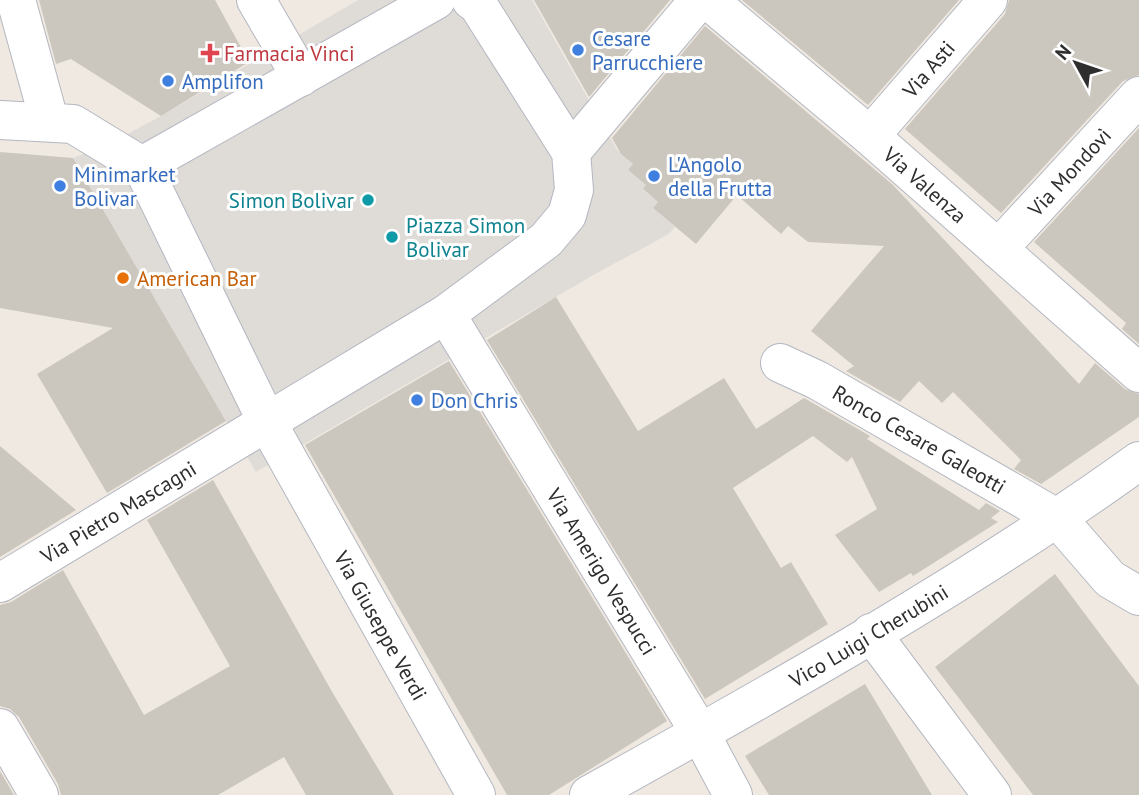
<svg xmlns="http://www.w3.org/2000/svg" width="1139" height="795" viewBox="0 0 1139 795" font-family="'PT Sans',sans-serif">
<rect width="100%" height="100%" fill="#efe9e1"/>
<path fill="#dfdcd8" d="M358,0H532L617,150L633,164L628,170L646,185L643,190L658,202L653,208L675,227L669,234L597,273L256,472L73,158L107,145L161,116Z"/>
<g fill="#cbc7bf">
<path d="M39,0H215L249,62L161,116L71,59L56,64Z"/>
<path d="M534,0H670L589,97Z"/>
<path d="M742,0H959L868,105Z"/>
<path d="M1009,0H1139V75L1123,81L1001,213L905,129L1005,14Z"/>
<path d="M705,26L893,185L1079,384L1095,363L1125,389L1139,394V417L1041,484L1014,469L1021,460L953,392L942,403L919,381L900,402L846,371L854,366L811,331L884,246L808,242L788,226L781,234L737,195L696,244L653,208L658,202L643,189L646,185L628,170L633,164L621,154L612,138Z"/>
<path d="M1139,128V344L1122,329L1126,323L1034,242Z"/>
<path d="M0,152L73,158L226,421L107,493L37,374L113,328L0,308Z"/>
<path d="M556,297L638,431L724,378L756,429L804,398L870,436L867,439L979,510L986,503L1000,511L991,518L998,522L913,576L911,573L879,592L835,535L877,509L852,457L847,462L813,436L733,488L781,568L791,562L828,624L705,699L487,340Z"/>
<path d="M449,361L667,721L549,795H507L305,445Z"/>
<path d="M0,446L76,510L0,557Z"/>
<path d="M213,480L331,690L394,795H306L284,757L218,795H61L58,784L19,717L10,709L0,706V605L11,602L63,570L144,715L230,666L147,520Z"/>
<path d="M1055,574L1139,686V795H1033L935,667Z"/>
<path d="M865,684L932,795H769L745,756Z"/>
<path d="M0,771L14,795H0Z"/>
</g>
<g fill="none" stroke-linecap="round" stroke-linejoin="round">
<defs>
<g id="minor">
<path d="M16,0L49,120"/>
<path d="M256,0L301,77"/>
<path id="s1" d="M708,0L870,136L1139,373"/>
<path id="s2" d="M0,120L73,124L142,166L268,424L476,795"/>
<path id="s3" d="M870,136L988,0"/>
<path d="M571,152L699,0"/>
<path d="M142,166L436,0"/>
<path id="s4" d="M998,249L1139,96"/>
<path id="s5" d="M446,314L700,733L733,795"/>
<path id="s6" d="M780,363L817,380L1058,519L1110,579L1139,596"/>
<path id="s7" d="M0,583L446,314L546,240L567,215L574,190L571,152L478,5L471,0"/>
<path d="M871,633L992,795"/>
<path d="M0,728L39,795"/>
<path id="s8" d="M589,795C776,691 965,586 1139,461"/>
</g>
</defs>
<use href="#minor" stroke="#b4b7c1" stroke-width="40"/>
<use href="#minor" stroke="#fff" stroke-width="38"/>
</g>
<g fill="#3f7fe0" stroke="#fff" stroke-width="2.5">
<circle cx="578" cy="50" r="7"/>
<circle cx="168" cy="81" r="7"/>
<circle cx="654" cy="176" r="7"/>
<circle cx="60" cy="186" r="7"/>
<circle cx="417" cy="400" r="7"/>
</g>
<path fill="#e0444e" stroke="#fff" stroke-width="2.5" d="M206.5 42.5h7v7h7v7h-7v7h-7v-7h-7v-7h7z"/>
<g fill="#0f9aa8" stroke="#fff" stroke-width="2.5">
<circle cx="368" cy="200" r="7"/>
<circle cx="392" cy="237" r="7"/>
</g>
<circle fill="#e8710a" stroke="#fff" stroke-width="2.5" cx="123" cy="278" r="7"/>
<g text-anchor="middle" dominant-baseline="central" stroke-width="6" stroke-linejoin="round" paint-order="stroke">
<g font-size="21" fill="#366cbe" stroke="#fff" text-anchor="start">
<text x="592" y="38">Cesare<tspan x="592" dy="24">Parrucchiere</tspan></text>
<text x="182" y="81">Amplifon</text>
<text x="668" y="164">L'Angolo<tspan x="668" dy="24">della Frutta</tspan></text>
<text x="74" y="174">Minimarket<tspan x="74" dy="24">Bolivar</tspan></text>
<text x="431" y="400">Don Chris</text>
</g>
<g font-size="21" fill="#be3a42" stroke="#fff" text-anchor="start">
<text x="224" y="53">Farmacia Vinci</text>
</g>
<g font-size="21" fill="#2e2e2e" stroke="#fff">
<text stroke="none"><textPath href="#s3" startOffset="89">Via Asti</textPath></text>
<text stroke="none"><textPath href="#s4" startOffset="105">Via Mondovì</textPath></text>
<text stroke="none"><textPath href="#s1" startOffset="285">Via Valenza</textPath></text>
<text stroke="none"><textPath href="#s6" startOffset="159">Ronco Cesare Galeotti</textPath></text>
<text stroke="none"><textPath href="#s7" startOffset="138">Via Pietro Mascagni</textPath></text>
<text stroke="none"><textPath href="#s5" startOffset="301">Via Amerigo Vespucci</textPath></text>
<text stroke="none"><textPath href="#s2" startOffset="672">Via Giuseppe Verdi</textPath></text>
<text stroke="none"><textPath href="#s8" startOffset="322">Vico Luigi Cherubini</textPath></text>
</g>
<g font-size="21" fill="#0d838f" stroke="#fff" text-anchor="end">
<text x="354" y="200">Simon Bolivar</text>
<text x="406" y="225" text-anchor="start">Piazza Simon<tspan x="406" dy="24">Bolivar</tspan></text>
</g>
<g font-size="21" fill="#c56008" stroke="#fff" text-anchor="start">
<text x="137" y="278">American Bar</text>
</g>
</g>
<g transform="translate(1076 63) rotate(310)" stroke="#ffffff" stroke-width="5" paint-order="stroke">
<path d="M0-5L12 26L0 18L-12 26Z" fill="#2e2e2e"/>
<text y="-10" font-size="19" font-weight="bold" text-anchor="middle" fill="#2e2e2e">N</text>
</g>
</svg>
